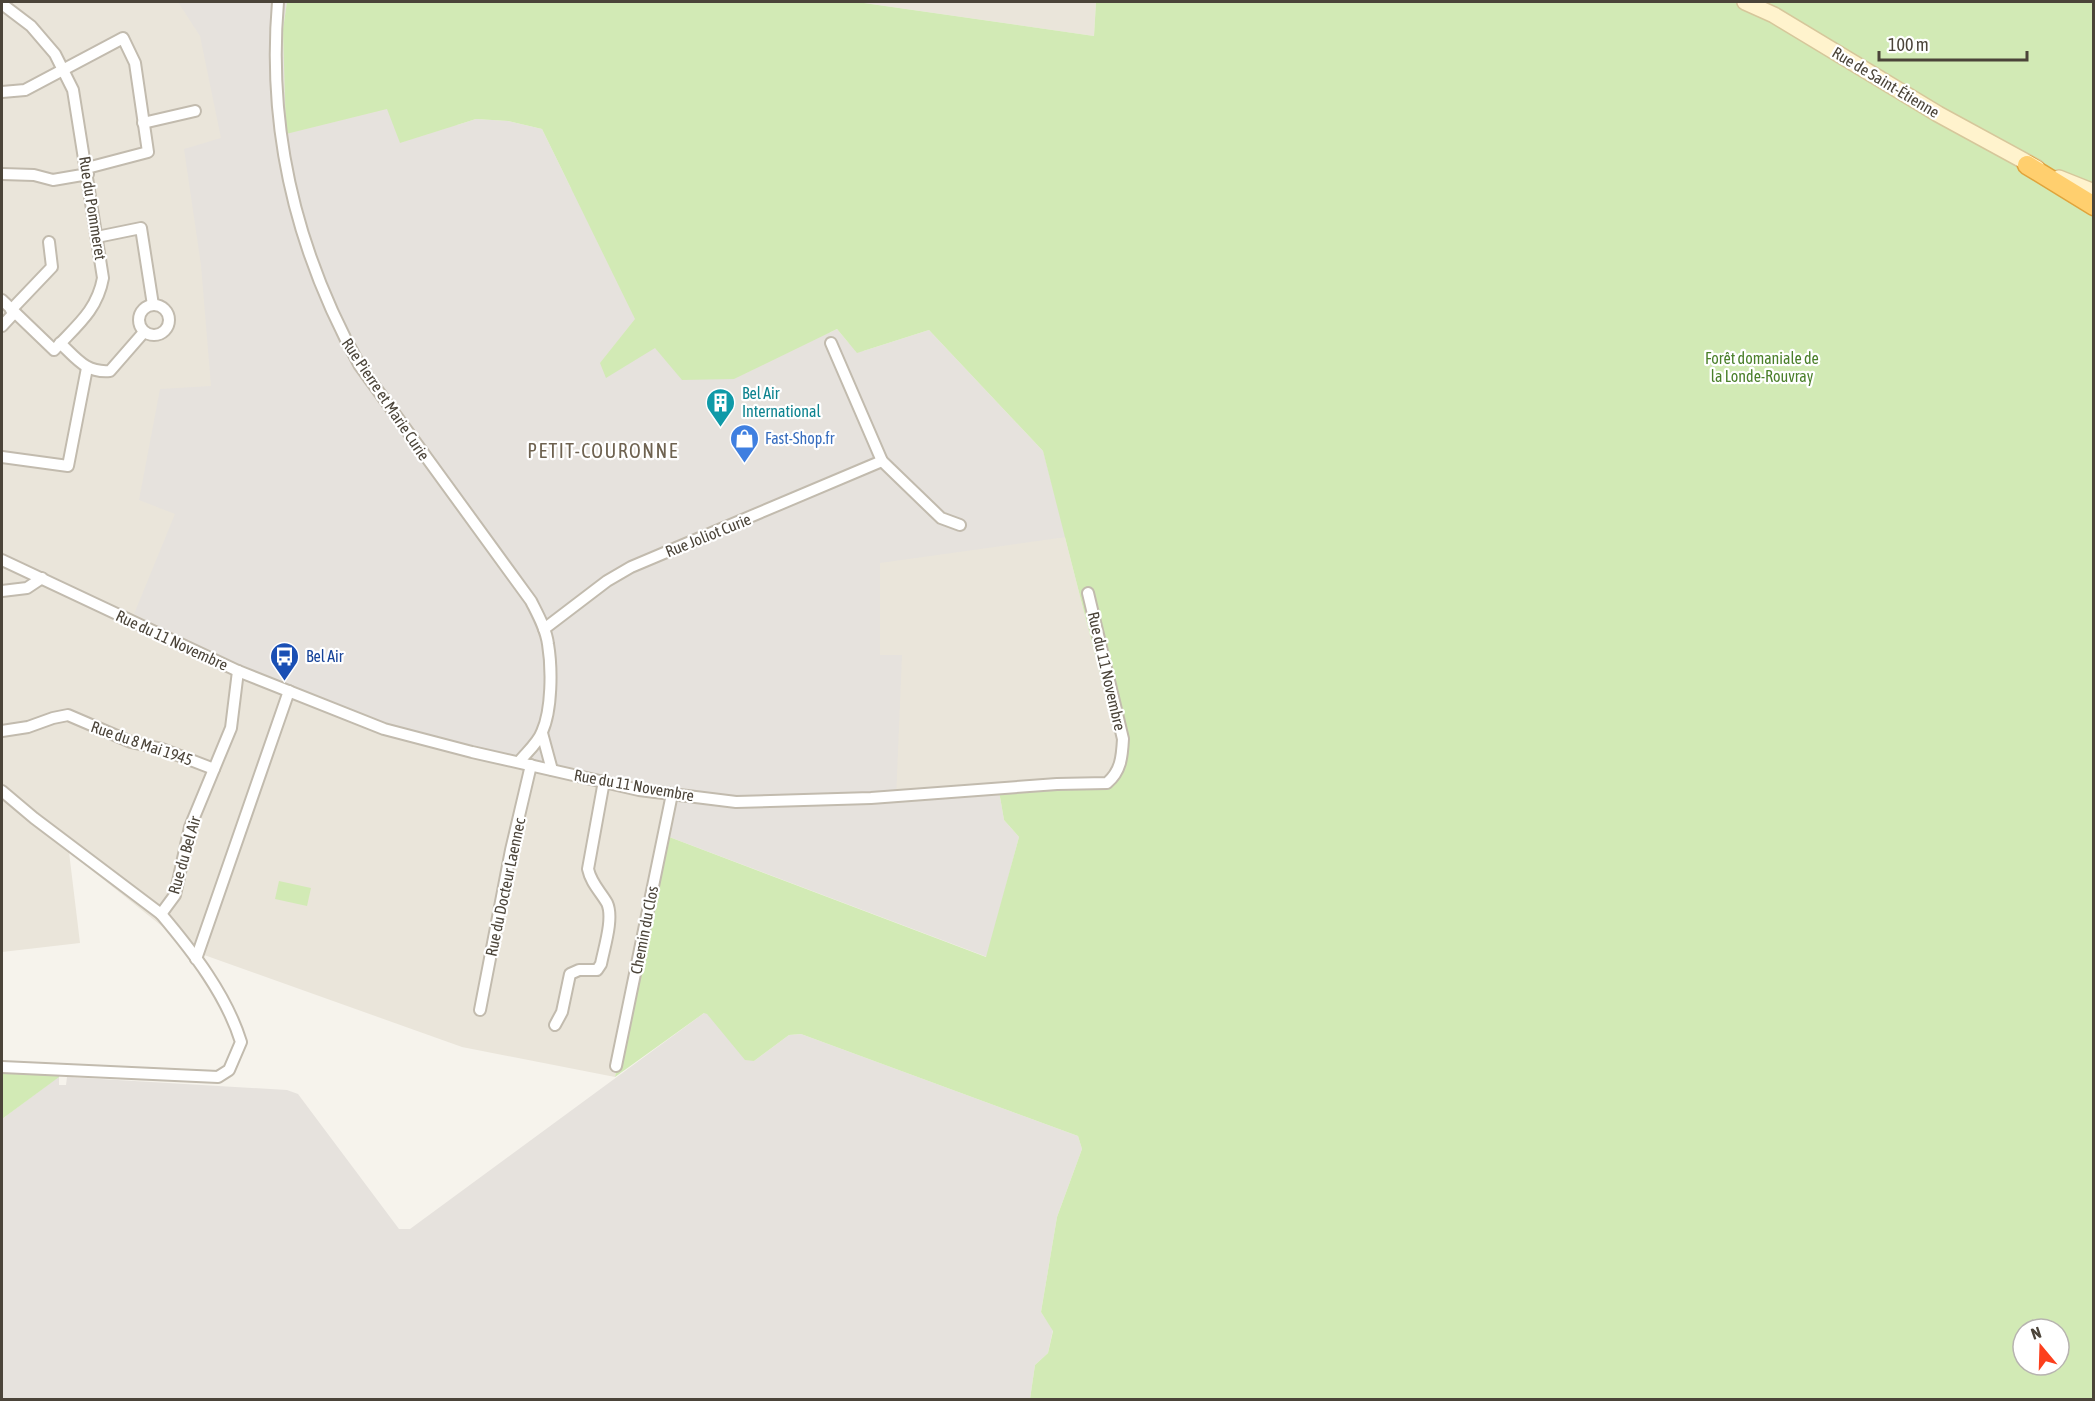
<svg xmlns="http://www.w3.org/2000/svg" width="2095" height="1401" viewBox="0 0 2095 1401" font-family="'Asap Condensed',sans-serif">
<rect width="100%" height="100%" fill="#f6f3ec"/>
<g fill="#eae5da">
<path d="M2,2H287L283,29L1043,451L1120,753L1104,786L664,836L615,1077L462,1047L193,951L69,852L80,943L2,952Z"/>
<path d="M857,2H1096L1094,36Z"/>
</g>
<g fill="#e6e2dd">
<path d="M178,2H287L283,29L286,134L388,109L400,143L476,119L508,121L542,129L635,319L600,363L655,347L734,379L837,329L857,353L929,330L1043,451L1066,537L880,563V655H902L896,799L999,791L1004,820L1019,837L987,957L664,835L677,788L635,783L474,749L383,725L241,669L134,614L175,514L139,500L160,389L211,386L201,265L184,149L221,138L200,36Z"/>
<path d="M704,1013H707L754,1061L789,1035L801,1034L1078,1136L1082,1149L1057,1217L1041,1312L1053,1330L1048,1353L1035,1365L1030,1399L2,1400V1119L58,1077H59V1085H66L67,1077L287,1090L298,1094L399,1229H410Z"/>
</g>
<g fill="#d2eab5" fill-rule="evenodd">
<path d="M287,2H857L1094,36L1096,2H2093V1399H1030L1035,1365L1048,1353L1053,1331L1041,1312L1057,1217L1082,1149L1078,1136L801,1034L789,1035L754,1061L745,1060L707,1014L704,1013L615,1077L664,835L986,957L1019,837L1004,820L999,791L1104,786L1120,753L1043,451L929,330L857,353L837,329L734,379L682,380L655,348L606,378L600,363L635,319L542,129L508,121L476,119L400,143L387,109L286,134L283,29ZM2023,1329H2059V1365H2023Z"/>
<path d="M279,881L311,888L307,906L275,899Z"/>
<path d="M2,1072L60,1073L59,1077L2,1119Z"/>
</g>
<g fill="none" stroke-linecap="round" stroke-linejoin="round">
<defs>
<g id="street">
<path d="M278,2C267,131 297,253 360,366L531,601C538,615 546,629 548,644C552,668 552,710 542,732C538,743 526,753 519,762"/>
<path d="M2,4L31,26L55,54L73,90L103,278C97,311 76,326 54,350L2,300"/>
<path d="M2,92L25,90L123,38L135,63L148,152L87,168"/>
<path d="M143,123L195,111"/>
<path d="M2,174L34,175L53,180L88,174"/>
<path d="M97,237L141,228L153,305"/>
<circle cx="154" cy="320" r="15"/>
<path d="M11,310L52,267L49,242"/>
<path d="M2,326L14,313"/>
<path d="M60,343C77,359 86,373 110,371L144,332"/>
<path d="M831,343L882,461L941,518L960,525"/>
<path d="M2,457L68,466L87,368"/>
<path d="M2,560L238,671L384,729L472,752L639,790L736,802L871,798L1057,784L1107,783C1121,771 1122,757 1123,739L1088,593"/>
<path d="M2,591L27,588L42,578"/>
<path d="M544,629L607,581L631,567L882,461"/>
<path d="M2,731L28,727L53,718L68,715L131,742L162,749L214,769"/>
<path d="M542,733L552,770"/>
<path d="M2,791L34,818L161,914L175,895L190,827L231,728L238,671"/>
<path d="M196,959L289,691"/>
<path d="M480,1010L511,850L531,765"/>
<path d="M555,1025L562,1012L570,974L579,970H597L601,964C604,948 614,918 607,903C600,891 591,883 588,869L604,781"/>
<path d="M616,1066L672,794"/>
<path d="M2,1067L218,1077L229,1070L241,1042C226,994 193,952 161,914"/>
</g>
<g id="secondary">
<path d="M1745,2L1774,15L1938,114L2037,168"/>
<path d="M2059,178L2094,192"/>
</g>
<path id="highway" d="M2027,165L2094,206"/>
</defs>
<use href="#street" stroke="#c2bbae" stroke-width="14"/>
<use href="#secondary" stroke="#d6c79b" stroke-width="18"/>
<use href="#highway" stroke="#e0a43c" stroke-width="21"/>
<use href="#street" stroke="#fff" stroke-width="10"/>
<use href="#secondary" stroke="#fff3cd" stroke-width="15"/>
<use href="#highway" stroke="#ffcf6e" stroke-width="18"/>
</g>
<defs>
<symbol id="building-pin" viewBox="-11 -11 22 30"><path d="M0 17L-7.5 6A9.5 9.5 0 1 1 7.5 6Z" fill="#0f9aa8" stroke="#fff"/><path d="M-4-6H4V6H1V3H-1V6H-4ZM-2.5-4.3h1.7v1.8h-1.7ZM.8-4.3h1.7v1.8H.8ZM-2.5-1h1.7V.8h-1.7ZM.8-1h1.7V.8H.8Z" fill="#fff"/></symbol>
<symbol id="shop-pin" viewBox="-11 -11 22 30"><path d="M0 17L-7.5 6A9.5 9.5 0 1 1 7.5 6Z" fill="#3f7fe0" stroke="#fff"/><path d="M-5-2.5h2.3a2.7 3.5 0 0 1 5.4 0H5L5.5 6h-11ZM-1.5-2.5h3a1.5 2.3 0 0 0-3 0Z" fill="#fff"/></symbol>
<symbol id="bus-pin" viewBox="-11 -11 22 30"><path d="M0 17L-7.5 6A9.5 9.5 0 1 1 7.5 6Z" fill="#1a4fb4" stroke="#fff"/><path d="M-5-6H5V4H4V6H2V4H-2V6H-4V4H-5ZM-3.5-4V0h7V-4ZM-3.5 1.2v1.5H-2V1.2ZM2 1.2v1.5H3.5V1.2Z" fill="#fff"/></symbol>
</defs>
<g fill-rule="evenodd">
<use href="#building-pin" x="704" y="386" width="33" height="45"/>
<use href="#shop-pin" x="728" y="422" width="33" height="45"/>
<use href="#bus-pin" x="268" y="640" width="33" height="45"/>
</g>
<g text-anchor="middle" dominant-baseline="central" stroke-width="4.5" stroke-linejoin="round" paint-order="stroke">
<g font-size="16" fill="#4b4439" stroke="#fff">
<text transform="translate(1886 82) rotate(31)">Rue de Saint-Étienne</text>
<text transform="translate(93 208) rotate(81)">Rue du Pommeret</text>
<text transform="translate(386 399) rotate(56)">Rue Pierre et Marie Curie</text>
<text transform="translate(708 535) rotate(-22)">Rue Joliot Curie</text>
<text transform="translate(172 640) rotate(25)">Rue du 11 Novembre</text>
<text transform="translate(1107 671) rotate(77)">Rue du 11 Novembre</text>
<text transform="translate(142 743) rotate(19)">Rue du 8 Mai 1945</text>
<text transform="translate(634 785) rotate(10)">Rue du 11 Novembre</text>
<text transform="translate(184 855) rotate(-74)">Rue du Bel Air</text>
<text transform="translate(505 887) rotate(-78)">Rue du Docteur Laennec</text>
<text transform="translate(644 930) rotate(-79)">Chemin du Clos</text>
</g>
<g font-size="16" fill="#4a7f2a" stroke="#fff">
<text x="1762" y="358">Forêt domaniale de<tspan x="1762" dy="18">la Londe-Rouvray</tspan></text>
</g>
<g font-size="16" fill="#0d838f" stroke="#fff" text-anchor="start">
<text x="742" y="393">Bel Air<tspan x="742" dy="18">International</tspan></text>
</g>
<g font-size="16" fill="#366cbe" stroke="#fff" text-anchor="start">
<text x="765" y="438">Fast-Shop.fr</text>
</g>
<g font-size="16" fill="#164399" stroke="#fff" text-anchor="start">
<text x="306" y="656">Bel Air</text>
</g>
<g font-size="20" letter-spacing="1.5" fill="#6e6250" stroke="#fff">
<text x="603" y="450">PETIT-COURONNE</text>
</g>
</g>
<rect width="2095" height="1401" fill="none" stroke="#4b4439" stroke-width="6"/>
<g transform="translate(2041 1347) rotate(341)"><circle r="28" fill="#ffffff" stroke="#b7b4b0" stroke-width="1.5"/>
<path d="M0-4.5L10 22L0 15L-10 22Z" fill="#fc3f1d"/>
<text y="-9" font-size="16" font-weight="bold" text-anchor="middle" fill="#4b4439">N</text>
</g>
<path d="M1879 51v9h148v-9" fill="none" stroke="#4b4439" stroke-width="3"/>
<text x="1888" y="51" font-size="18" fill="#4b4439" stroke="#ffffff" stroke-width="4.5" paint-order="stroke">100 m</text>
</svg>
